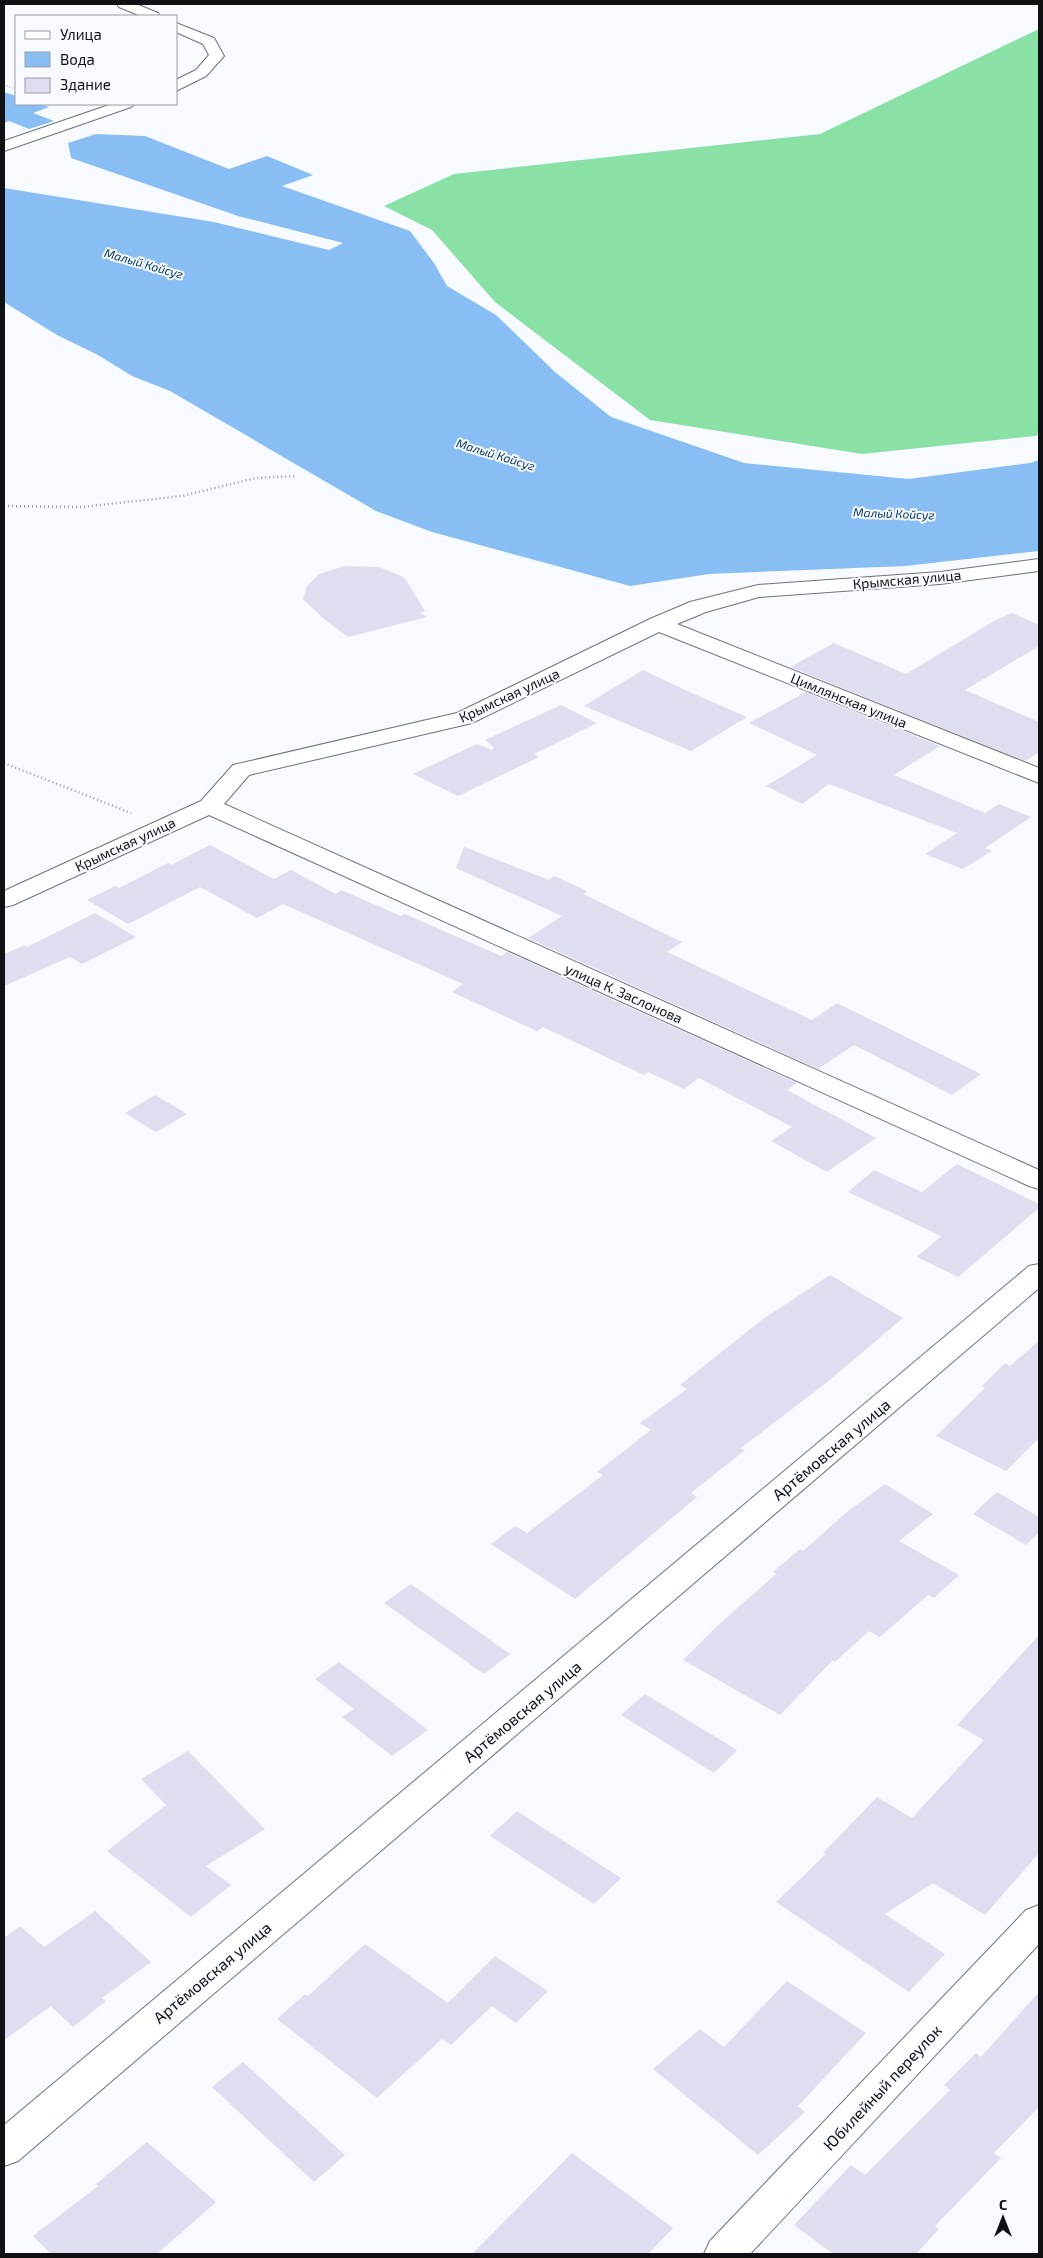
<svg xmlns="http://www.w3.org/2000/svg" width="1043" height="2258" viewBox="0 0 1043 2258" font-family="'Exo 2',sans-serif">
<rect width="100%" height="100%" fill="#f7faff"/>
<path fill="#8ae1a6" d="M1039,29V434L1035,436L862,454L650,420L495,302L432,230L384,206L454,174L820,134Z"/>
<g fill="#89bef4">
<path d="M4,92L16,96V104H40L49,107L33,113L54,121L29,129L9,121L4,123Z"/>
<path d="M96,134L145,136L229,169L267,156L313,175L282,186L410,231L434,263L447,286L496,315L555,372L611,417L744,463L909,479L1030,463L1039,460V551L905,566L709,574L630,586L432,532L376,511L170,391L132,376L98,355L57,335L4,302V188L214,222L329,250L343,243L238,216L71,158L68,143Z"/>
</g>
<g fill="#dddff0">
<path d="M345,566L379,567L404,577L425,611L420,613L427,617L348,637L324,619L303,599L307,586L319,574Z"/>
<path d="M1012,613L1039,625V646L965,690L1039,722V752L1025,761L790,667L834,643L906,674L994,621Z"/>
<path d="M643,670L685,690L747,717L691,751L584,706Z"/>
<path d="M806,692L940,746L894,775L985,813L999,804L1031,817L985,848L992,851L963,869L925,854L957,833L829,784L802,804L766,786L817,755L749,723Z"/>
<path d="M561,705L597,723L534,754L539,757L458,796L413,774L477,744L492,750L494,747L485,740Z"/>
<path d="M210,845L274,879L291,870L336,894L341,890L401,916L405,914L501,956L507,952L797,1083L787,1090L876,1138L827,1172L771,1141L792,1127L699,1078L684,1089L648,1072L644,1075L543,1027L537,1031L452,992L463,984L283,904L257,918L200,887L128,924L87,900L115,886L119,888L168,863L171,865Z"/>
<path d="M464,847L549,880L554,876L587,891L583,894L682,942L667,952L812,1020L837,1003L981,1074L952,1095L854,1045L818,1069L528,938L562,916L456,868Z"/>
<path d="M95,913L136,937L82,964L70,957L4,986V954L25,945L27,947Z"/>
<path d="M155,1095L187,1114L156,1132L125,1113Z"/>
<path d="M957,1164L1039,1204V1208L958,1277L917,1257L941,1236L848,1192L874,1170L922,1192Z"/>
<path d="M830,1275L903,1318L826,1383L741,1448L745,1450L691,1493L697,1497L575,1599L491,1544L515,1526L527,1533L603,1475L597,1472L651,1430L640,1423L687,1389L680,1385L763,1319Z"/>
<path d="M1039,1341V1438L1006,1471L936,1436L985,1388L982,1386L1005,1363L1010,1366Z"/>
<path d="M885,1484L933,1514L899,1541L959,1575L934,1598L928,1595L880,1637L869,1631L835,1662L833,1660L780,1715L683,1660L715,1628L776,1574L773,1572L800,1549L803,1551L847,1512Z"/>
<path d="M997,1492L1039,1517V1533L1026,1545L973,1514Z"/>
<path d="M411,1584L510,1654L484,1674L384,1603Z"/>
<path d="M1039,1635V1853L985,1915L933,1883L885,1914L945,1954L909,1992L776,1902L826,1854L823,1853L877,1797L912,1818L984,1740L957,1725Z"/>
<path d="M339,1662L428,1730L392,1756L342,1717L354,1709L315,1679Z"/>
<path d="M645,1694L737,1750L714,1773L621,1715Z"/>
<path d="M188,1751L265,1829L206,1866L231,1885L191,1917L107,1851L166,1805L141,1779Z"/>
<path d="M517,1811L621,1878L594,1904L490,1836Z"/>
<path d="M95,1911L151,1962L102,1998L106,2001L73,2027L51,2006L4,2040V1938L20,1926L44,1947Z"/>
<path d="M365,1944L448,2003L495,1956L548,1991L516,2023L492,2006L451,2045L442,2039L377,2098L277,2019L305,1994L308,1996Z"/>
<path d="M787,1981L866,2033L798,2106L805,2112L758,2155L653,2069L700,2029L724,2047Z"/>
<path d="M1039,1992V2107L994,2153L1001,2158L935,2226L939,2229L916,2254H833L794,2225L851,2165L865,2175L950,2090L944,2085L976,2053L981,2057Z"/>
<path d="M243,2062L345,2155L314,2182L212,2087Z"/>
<path d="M147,2142L216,2202L157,2254H51L33,2236L98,2186L96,2184Z"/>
<path d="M572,2153L673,2228L648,2254H472Z"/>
</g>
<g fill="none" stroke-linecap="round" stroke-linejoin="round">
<defs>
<g id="street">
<path d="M117,4H136L158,13L160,16H141L119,7Z"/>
<path d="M176,23L214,38L224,56L206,76L176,91V80L196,70L209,55L203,44L176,32Z"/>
<path d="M112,104H134L131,107L4,151V141Z"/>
<path d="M1039,559V571L940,584L759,597L706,612L677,624L1039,768V783L659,632L472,723L249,775L224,804L1039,1170V1189L1029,1186L209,815L13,905L4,907V891L201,801L233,765L457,713L650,619L690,602L758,585L940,572Z"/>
<path d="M1039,1264V1288L18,2161L4,2166V2125L1029,1266Z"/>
<path d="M1039,1905V1944L750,2254H704L710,2241L1026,1910Z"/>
</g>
</defs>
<use href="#street" stroke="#6e737a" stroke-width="2"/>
<path stroke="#9a9ca1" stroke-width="2" stroke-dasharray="0.5 2.5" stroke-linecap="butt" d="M4,85L16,89"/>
<g stroke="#9a9ca1" stroke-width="2.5" stroke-dasharray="1 3" stroke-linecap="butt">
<path d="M4,506L82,507L182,496L256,478L297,476"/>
<path d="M4,763L131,813"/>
</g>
<use href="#street" fill="#fff" fill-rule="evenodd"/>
</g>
<g text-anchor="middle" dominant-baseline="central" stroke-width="4" stroke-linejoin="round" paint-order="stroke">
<g font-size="12" font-style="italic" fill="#063963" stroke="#f7faff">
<text transform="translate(144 263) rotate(16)">Малый Койсуг</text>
<text transform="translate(496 454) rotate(17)">Малый Койсуг</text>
<text transform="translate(894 513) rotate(2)">Малый Койсуг</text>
</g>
<g font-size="14" fill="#0f1114" stroke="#f7faff">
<text transform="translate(907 579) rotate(-5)">Крымская улица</text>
<text transform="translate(509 695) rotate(-25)">Крымская улица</text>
<text transform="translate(849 700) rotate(22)">Цимлянская улица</text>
<text transform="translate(125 844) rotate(-25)">Крымская улица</text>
<text transform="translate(624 993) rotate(24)">улица К. Заслонова</text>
</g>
<g font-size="16" fill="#0f1114" stroke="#f7faff">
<text transform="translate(831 1449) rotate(-40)">Артёмовская улица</text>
<text transform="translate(522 1711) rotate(-40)">Артёмовская улица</text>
<text transform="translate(212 1972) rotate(-40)">Артёмовская улица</text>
<text transform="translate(882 2087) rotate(-47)">Юбилейный переулок</text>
</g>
</g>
<rect width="1043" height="2258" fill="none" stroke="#0f1114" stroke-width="10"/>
<rect x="15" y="15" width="162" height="90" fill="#f7faff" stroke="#9a9da1"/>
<rect x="25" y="31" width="25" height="8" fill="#ffffff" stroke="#9a9da1"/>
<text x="60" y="40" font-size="15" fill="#0f1114">Улица</text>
<rect x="25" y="52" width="25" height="15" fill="#89bef4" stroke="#9a9da1"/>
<text x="60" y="65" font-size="15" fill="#0f1114">Вода</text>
<rect x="25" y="78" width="25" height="15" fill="#dddff0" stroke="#9a9da1"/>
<text x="60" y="90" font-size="15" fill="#0f1114">Здание</text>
<g transform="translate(1003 2218)" stroke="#f7faff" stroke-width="4" paint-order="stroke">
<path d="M0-4L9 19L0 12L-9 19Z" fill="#0f1114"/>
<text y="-8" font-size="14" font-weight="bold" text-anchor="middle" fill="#0f1114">С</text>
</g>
</svg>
